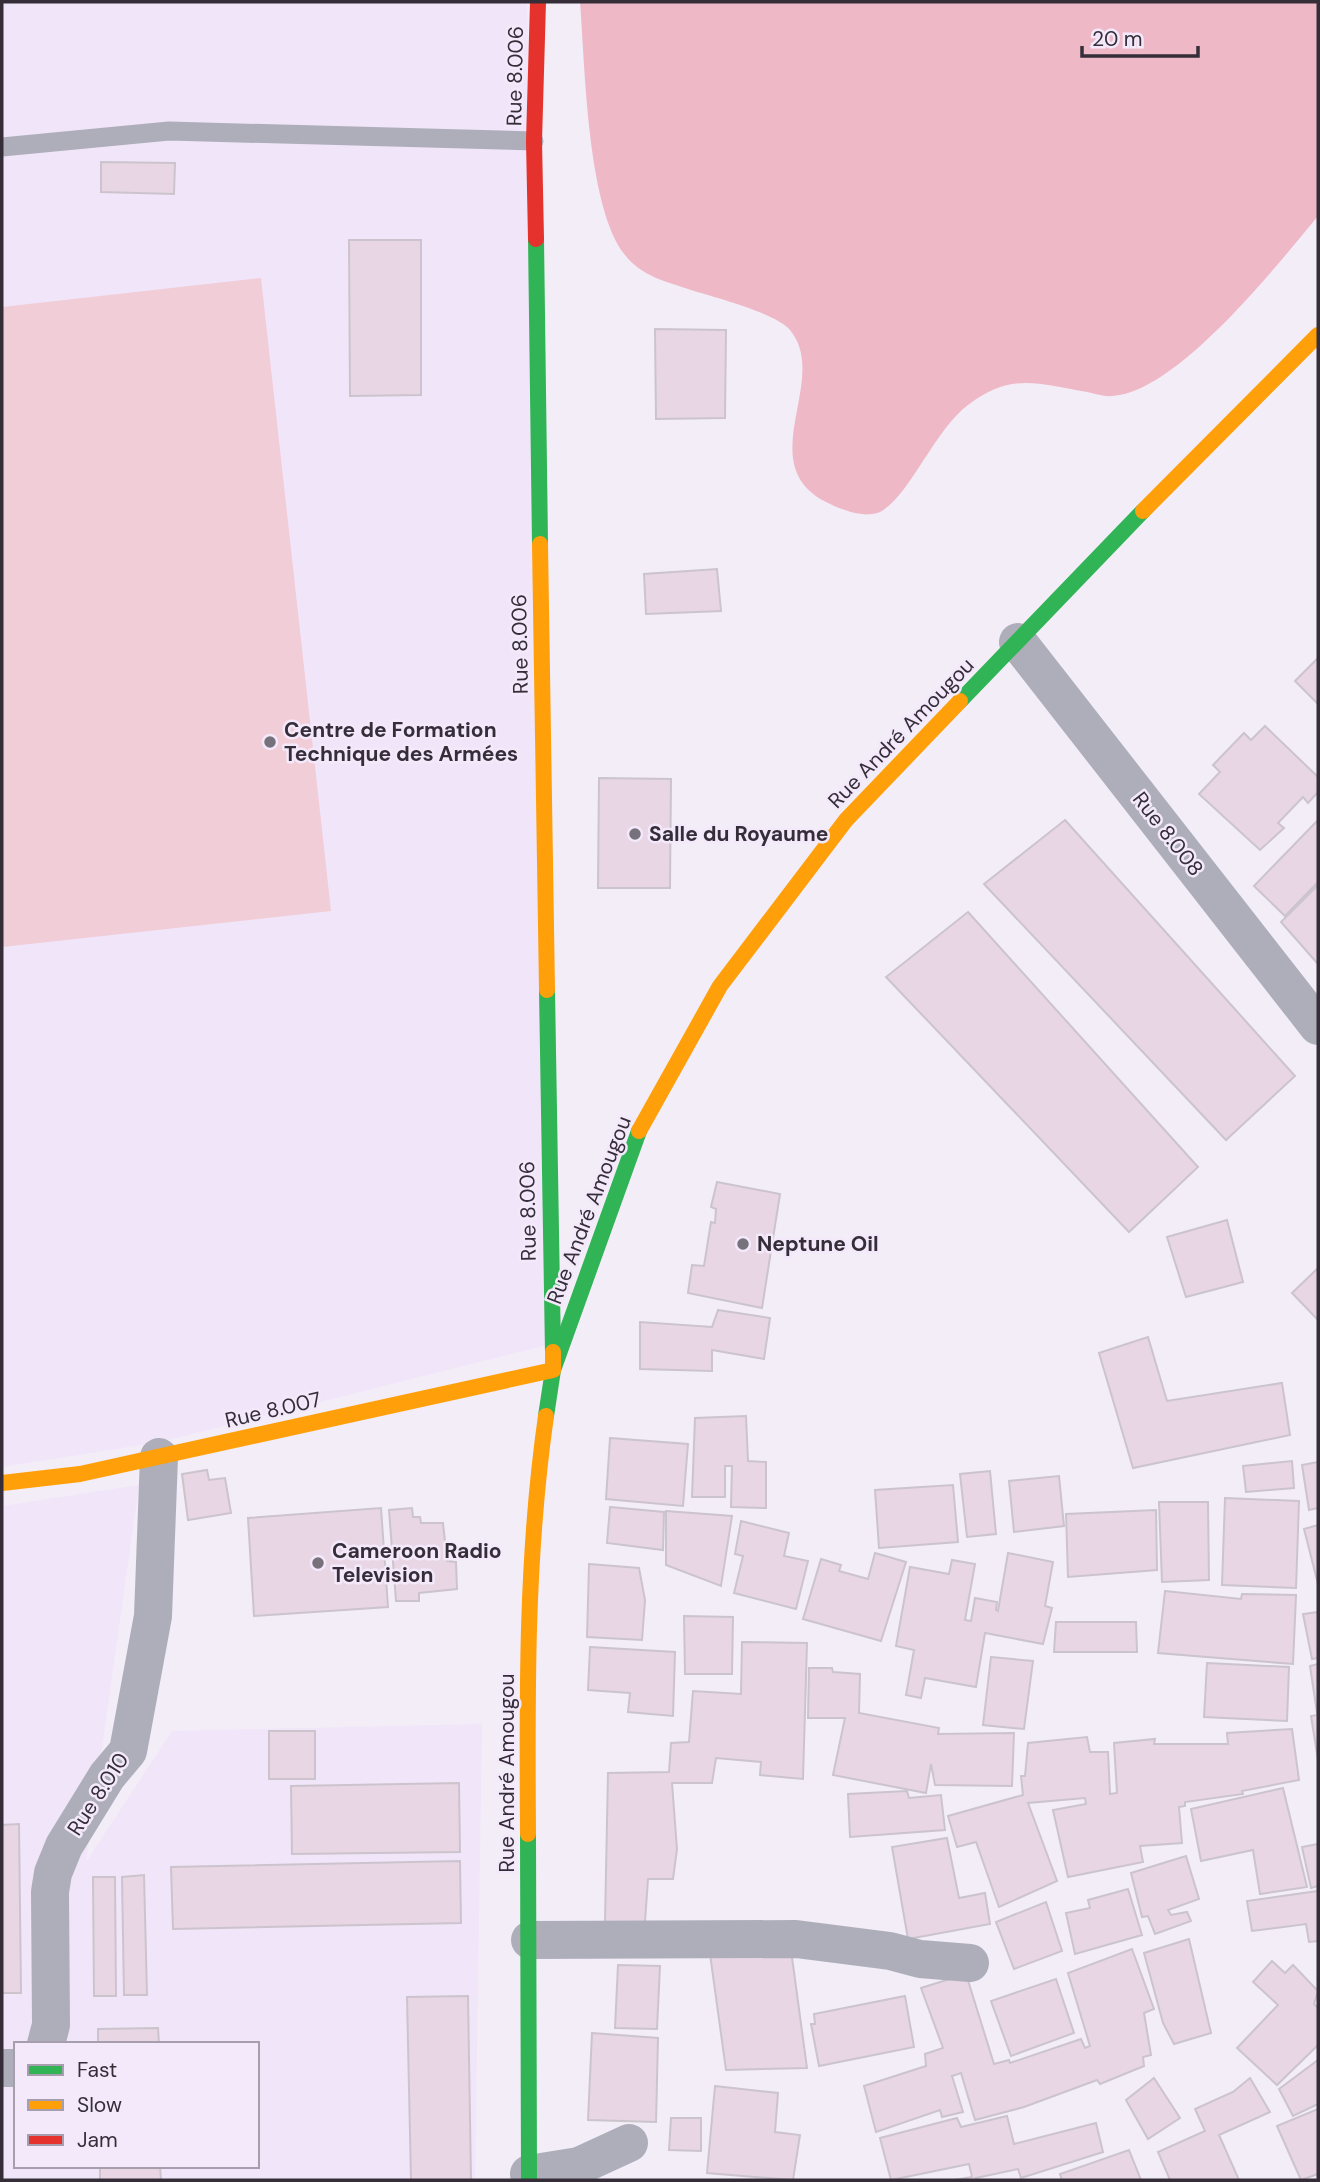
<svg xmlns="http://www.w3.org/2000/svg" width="1320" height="2182" viewBox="0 0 1320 2182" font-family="'DM Sans',sans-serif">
<rect width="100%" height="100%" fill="#f2edf7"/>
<g fill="#f1e5fa" fill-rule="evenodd">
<path d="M2,2H527L551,1344L160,1442L2,1467Z"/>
<path d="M139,1485L86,1862L172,1731L482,1724L475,2180H2V1506ZM16,2044H257V2166H16Z"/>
</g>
<path fill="#f1cdd7" d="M261,278L331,911L2,947V307Z"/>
<path fill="#efb8c6" d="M580,2H1318V216C1278,264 1177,393 1112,396C1103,397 1091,392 1081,391C1034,382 1009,374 968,405C935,429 909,497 880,512C876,514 866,515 862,514C850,513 836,507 826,502C751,463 831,380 790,330C776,313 713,297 691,290C667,282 641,276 625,255C587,208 585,64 580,2Z"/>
<g fill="#e8d6e5" stroke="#ccc4cc" stroke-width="2">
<path d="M101,162L175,163L174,194L101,192Z"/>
<path d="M349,240H421V395L350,396Z"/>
<path d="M655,329L726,330L725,418L656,419Z"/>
<path d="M717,569L721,611L646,614L644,574Z"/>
<path d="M1318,658V704L1295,681Z"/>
<path d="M1265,726L1318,777V792L1308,803L1303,797L1278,823L1284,828L1260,850L1199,794L1220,772L1213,765L1244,733L1251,740Z"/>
<path d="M599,778L671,779L670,888H598Z"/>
<path d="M1065,820L1295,1076L1226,1140L984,884Z"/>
<path d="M1318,820V882L1285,916L1254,886Z"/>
<path d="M1318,885V964L1281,922Z"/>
<path d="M968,912L1198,1167L1129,1232L886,977Z"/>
<path d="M717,1182L780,1194L762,1308L688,1293L692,1265L704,1266L711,1222L715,1223L716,1209L711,1207Z"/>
<path d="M1227,1220L1243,1282L1186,1297L1167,1237Z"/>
<path d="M1318,1268V1320L1292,1293Z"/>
<path d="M718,1310L770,1318L764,1359L712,1350V1371L640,1369V1322L712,1327Z"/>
<path d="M1148,1337L1167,1401L1282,1383L1290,1435L1133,1468L1099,1353Z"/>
<path d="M746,1416L748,1461L766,1462V1508L731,1507L732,1466H725V1497H692L695,1418Z"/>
<path d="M610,1438L688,1444L683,1506L606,1499Z"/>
<path d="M1292,1461L1294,1488L1246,1492L1243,1466Z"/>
<path d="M1318,1462V1508L1309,1510L1302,1465Z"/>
<path d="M207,1470L209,1480L225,1478L231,1513L188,1520L182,1474Z"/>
<path d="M990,1471L996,1534L967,1537L960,1474Z"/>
<path d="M1059,1476L1064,1526L1014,1532L1009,1481Z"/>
<path d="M953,1485L958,1542L879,1548L875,1490Z"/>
<path d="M1225,1498L1299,1501L1296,1588L1222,1585Z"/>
<path d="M1159,1502H1208L1209,1580L1162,1582Z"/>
<path d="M610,1507L664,1512L663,1550L607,1543Z"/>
<path d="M381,1508L388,1607L254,1616L248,1518Z"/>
<path d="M412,1508L413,1517H420L421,1523H443L447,1561L456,1562L457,1589L419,1593V1601H396L389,1510Z"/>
<path d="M1156,1510L1157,1570L1068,1577L1066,1514Z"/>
<path d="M666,1511L732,1516L721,1586L666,1565Z"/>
<path d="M741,1521L789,1533L784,1556L808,1561L796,1609L734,1593L743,1556L735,1554Z"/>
<path d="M1318,1525V1584L1304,1529Z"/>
<path d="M875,1553L906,1562L881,1641L803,1619L821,1559L841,1565L839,1571L868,1579Z"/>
<path d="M1008,1553L1053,1562L1045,1606L1052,1608L1043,1644L985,1633L976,1687L925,1678L921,1698L906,1695L914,1650L896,1646L910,1567L949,1574L952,1560L975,1564L965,1620L971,1621L975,1598L997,1602L996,1610L998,1611Z"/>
<path d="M589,1564L639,1568L645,1600L642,1640L587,1637Z"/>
<path d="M1165,1591L1241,1599L1242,1594L1296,1595L1293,1664L1158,1653Z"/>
<path d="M1318,1612V1658L1312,1659L1303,1614Z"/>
<path d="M684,1616L733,1617L732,1674H685Z"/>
<path d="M1056,1622H1136L1137,1652H1054Z"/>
<path d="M742,1642L807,1643L803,1779L760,1775L761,1762L716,1758L712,1783H672L677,1849L673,1879H648L645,1922H605L608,1773L669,1772L671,1743L689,1742L693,1691L741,1694Z"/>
<path d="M590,1647L675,1652L673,1716L628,1712L630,1693L588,1690Z"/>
<path d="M991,1657L1033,1661L1024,1729L983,1725Z"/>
<path d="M1207,1663L1289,1667L1287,1721L1204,1717Z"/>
<path d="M1318,1664V1713H1317L1310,1666Z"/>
<path d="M809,1668H832L833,1672L860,1674L859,1713L939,1728L938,1734L1014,1733L1012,1786L935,1785L931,1764L926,1793L833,1775L845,1718H808Z"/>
<path d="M1318,1715V1760L1311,1716Z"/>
<path d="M1292,1729L1299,1780L1242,1791L1243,1794L1185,1802V1806L1179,1807L1182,1843L1140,1846L1143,1862L1068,1877L1053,1810L1086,1804L1085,1798L1028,1803L1057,1881L999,1907L976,1842L957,1847L948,1816L1023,1795L1021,1776H1025L1028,1743L1087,1737L1090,1752H1108L1110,1794L1117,1793L1114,1743L1155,1739L1154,1744H1228L1227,1733Z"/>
<rect x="269" y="1731" width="46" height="48"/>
<path d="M459,1783L460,1852L292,1854L291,1786Z"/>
<path d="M1283,1788L1307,1887L1260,1894L1253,1850L1201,1861L1191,1809Z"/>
<path d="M907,1791L909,1798L941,1795L945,1830L850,1837L848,1794Z"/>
<path d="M19,1824L21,1993H2V1825Z"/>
<path d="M947,1838L959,1898L985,1893L990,1924L908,1939L892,1847Z"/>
<path d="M1318,1844V1886L1311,1888L1302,1847Z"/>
<path d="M1186,1856L1199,1899L1168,1910L1171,1915L1187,1912L1191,1921L1155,1934L1148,1916L1142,1917L1131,1873Z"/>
<path d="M460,1861L461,1923L173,1929L171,1867Z"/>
<path d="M144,1875L147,1995H124L122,1877Z"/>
<path d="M93,1877H115L116,1996H94Z"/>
<path d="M1128,1889L1142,1935L1075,1954L1066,1913L1090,1908L1088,1900Z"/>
<path d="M1318,1891V1941L1309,1942L1306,1924L1252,1931L1247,1901Z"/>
<path d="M1046,1902L1062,1951L1014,1969L996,1922Z"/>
<path d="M1189,1939L1211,2033L1174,2044L1163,2023L1144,1953Z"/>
<path d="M1132,1949L1154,2009L1144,2013L1151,2055L1143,2057L1144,2066L1100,2084L1097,2080L1024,2107L975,2120L961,2073L952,2076L963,2112L942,2117L940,2110L876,2132L864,2086L926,2066L925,2054L943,2048L921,1988L966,1974L994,2064L1009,2060L1010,2063L1081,2039L1085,2048L1090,2046L1068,1973Z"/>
<path d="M791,1950L807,2068L726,2070L710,1954Z"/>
<path d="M1272,1961L1285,1973L1293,1965L1318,1991L1314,2004L1318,2008V2045L1277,2085L1237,2048L1278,2005L1253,1982Z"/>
<path d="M618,1965L660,1966L657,2029L615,2028Z"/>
<path d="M1056,1979L1074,2033L1011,2056L991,2001Z"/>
<path d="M468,1996L471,2180H411L407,1997Z"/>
<path d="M905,1996L914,2047L819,2066L811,2024H815L814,2014Z"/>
<path d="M158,2028L159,2044H98V2029Z"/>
<path d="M592,2033L658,2038L656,2122L588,2120Z"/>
<path d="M1318,2060V2104L1293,2116L1279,2089Z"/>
<path d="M1154,2078L1180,2118L1148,2139L1126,2100Z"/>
<path d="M1250,2078L1270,2112L1219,2135L1239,2180H1170L1158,2152L1205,2131L1195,2109L1233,2092Z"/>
<path d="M715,2086L778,2093L775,2132L800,2135L793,2180L707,2173Z"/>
<path d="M1318,2109V2174L1301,2180L1277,2126Z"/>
<path d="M1007,2116L1014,2144L1096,2123L1103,2152L1021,2178L1018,2169L976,2178L977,2180H954L972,2177L969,2164L891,2180L880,2138L957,2118L961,2127Z"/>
<path d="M671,2118H701V2151L669,2150Z"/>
<path d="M1129,2150L1141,2180H1062L1060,2174Z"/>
<path d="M100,2166H160L161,2180H100Z"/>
</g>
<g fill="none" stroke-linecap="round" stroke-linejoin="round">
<path stroke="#aeaebb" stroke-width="19" d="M2,147L169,131L534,141"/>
<g stroke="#aeaebb" stroke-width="38">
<path d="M1018,642L1318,1026"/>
<path d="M530,1940L796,1939L890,1951L920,1959L970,1963"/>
<path d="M46,2044L51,2025L50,1892L53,1873L64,1846L107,1776L128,1751L153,1616L159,1457"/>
<path d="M2,2068H16"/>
<path d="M529,2174L579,2166L629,2143"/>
</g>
<g stroke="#30b455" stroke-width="16">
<path d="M536,239L540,544"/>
<path d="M960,701L1143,511"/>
<path d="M547,990L553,1352"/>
<path d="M546,1416L553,1370L639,1131"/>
<path d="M528,1834L529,2180"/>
</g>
<g stroke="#ff9f0a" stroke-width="16">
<path d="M1143,511L1318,335"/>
<path d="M540,544L547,990"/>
<path d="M639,1131L720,986L846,820L960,701"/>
<path d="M2,1483L80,1474L553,1370V1352"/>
<path d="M528,1834C527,1694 526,1555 546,1416"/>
</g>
<path stroke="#e5322d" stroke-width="16" d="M536,239L534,141L538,2"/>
</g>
<g fill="#77717c" stroke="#f3e9fb" stroke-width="2.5">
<circle cx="270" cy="742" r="7"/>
<circle cx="635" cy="834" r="7"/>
<circle cx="743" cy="1244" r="7"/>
<circle cx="318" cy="1563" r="7"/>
</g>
<g text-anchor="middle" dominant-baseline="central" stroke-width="5" stroke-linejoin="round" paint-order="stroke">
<g font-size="21" fill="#352e39" stroke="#f3e9fb">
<text transform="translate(515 76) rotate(-89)">Rue 8.006</text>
<text transform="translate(520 644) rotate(-91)">Rue 8.006</text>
<text transform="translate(901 733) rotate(-46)">Rue André Amougou</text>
<text transform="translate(1168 834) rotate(52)">Rue 8.008</text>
<text transform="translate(589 1210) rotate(-69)">Rue André Amougou</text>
<text transform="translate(528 1211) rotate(-91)">Rue 8.006</text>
<text transform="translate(273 1410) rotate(-13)">Rue 8.007</text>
<text transform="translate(507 1773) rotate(-90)">Rue André Amougou</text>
<text transform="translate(98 1794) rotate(-57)">Rue 8.010</text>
</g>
<g font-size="21" font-weight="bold" fill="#352e39" stroke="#f3e9fb" text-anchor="start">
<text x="284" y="730">Centre de Formation<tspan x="284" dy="24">Technique des Armées</tspan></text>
<text x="649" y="834">Salle du Royaume</text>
<text x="757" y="1244">Neptune Oil</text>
<text x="332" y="1551">Cameroon Radio<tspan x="332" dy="24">Television</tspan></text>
</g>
</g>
<rect width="1320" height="2182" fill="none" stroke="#352e39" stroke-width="7"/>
<rect x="14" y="2042" width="245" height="126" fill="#f3e9fb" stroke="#a79ead" stroke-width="2"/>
<rect x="28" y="2065" width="35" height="10" fill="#30b455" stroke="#a79ead" stroke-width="2"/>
<text x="77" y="2077" font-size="21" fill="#352e39">Fast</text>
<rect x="28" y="2100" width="35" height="10" fill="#ff9f0a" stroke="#a79ead" stroke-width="2"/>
<text x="77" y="2112" font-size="21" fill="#352e39">Slow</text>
<rect x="28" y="2135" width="35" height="10" fill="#e5322d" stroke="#a79ead" stroke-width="2"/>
<text x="77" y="2147" font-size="21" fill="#352e39">Jam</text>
<path d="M1082 46v10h116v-10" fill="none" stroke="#352e39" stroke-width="3.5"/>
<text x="1092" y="46" font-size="21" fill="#352e39" stroke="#f3e9fb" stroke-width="5" paint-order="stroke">20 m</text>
</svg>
